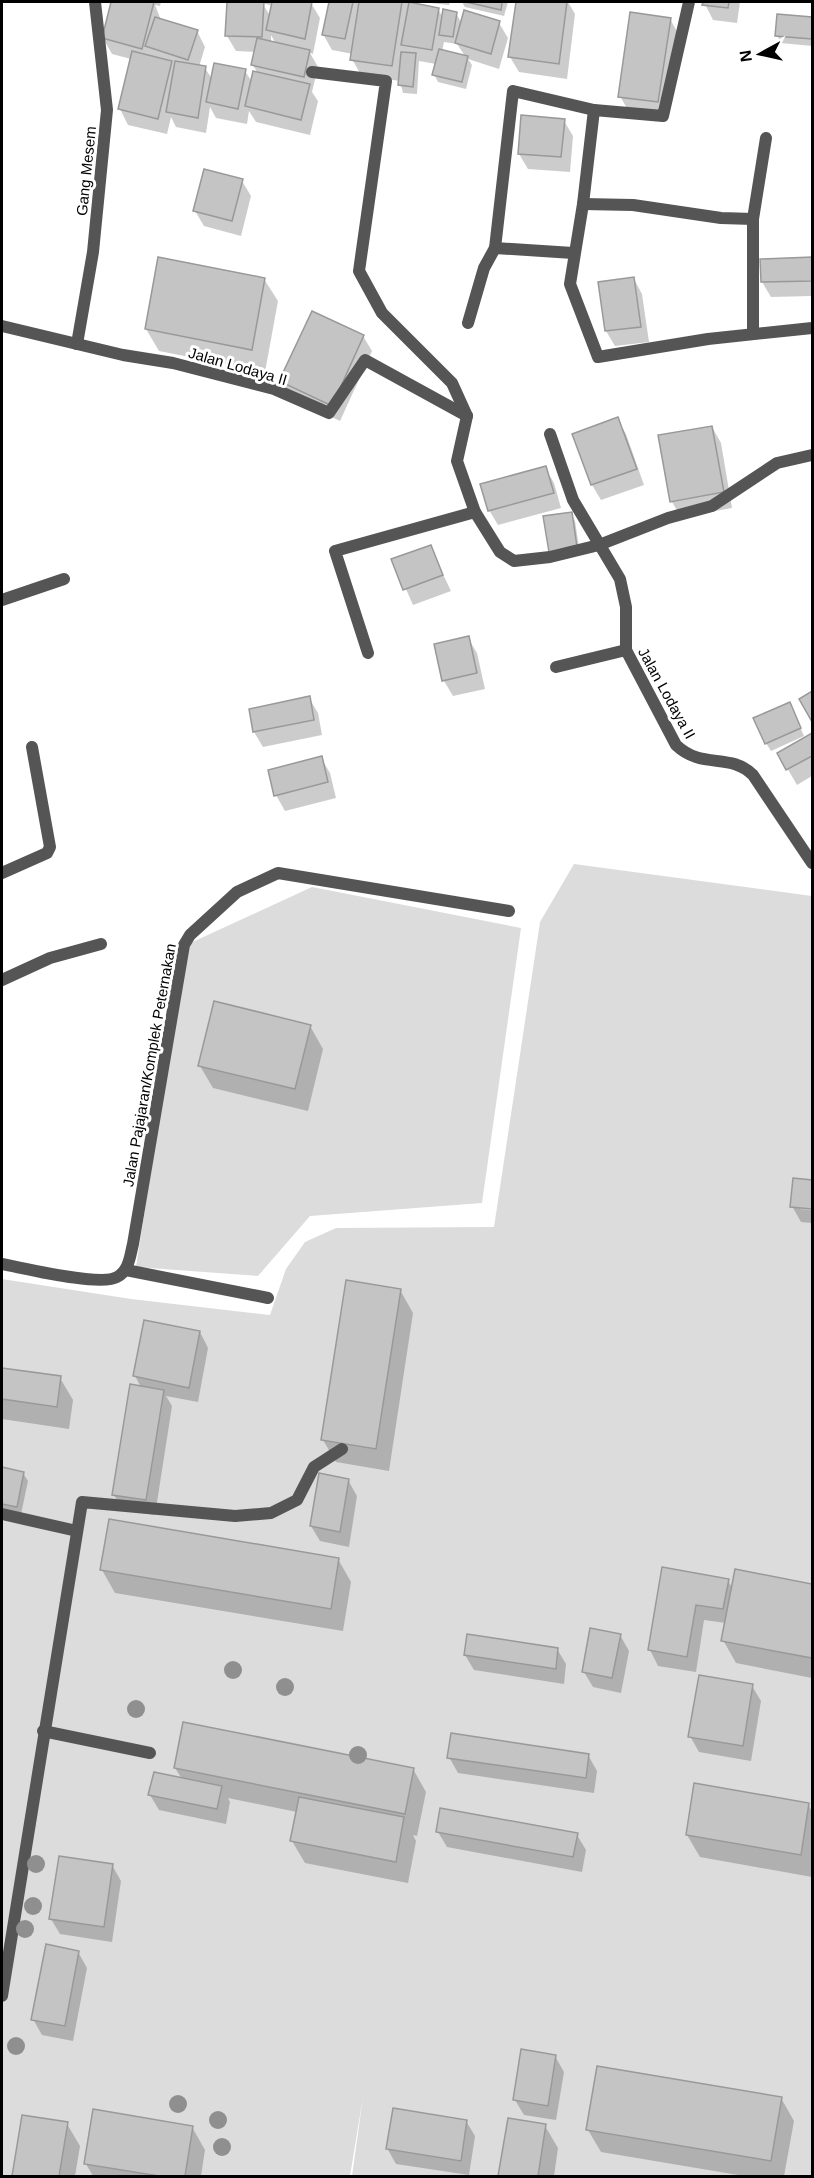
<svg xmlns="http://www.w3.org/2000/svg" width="814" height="2178" viewBox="0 0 814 2178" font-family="Helvetica,sans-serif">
<rect width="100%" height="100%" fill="#fff"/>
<g fill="#dcdcdc">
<path d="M574,864L812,896V2176H352L363,2097L350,2176H2V1279L131,1299L270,1315L286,1269L305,1242L336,1228L494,1227L540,922Z"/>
<path d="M312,887L521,928L482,1203L310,1216L258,1276L136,1267L186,945Z"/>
</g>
<g fill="#0003" fill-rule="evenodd">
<path d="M113,2H161L160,6L155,5L161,20L197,31L205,47L199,67L205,68L212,79L245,71L252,82L258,74L253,65L256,52L236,51L227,36L262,3L258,2L311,3L320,18L313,54L310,53L318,67L312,92L318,101L310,135L256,122L249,111L247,124L216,118L210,107L206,133L176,127L171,117L167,134L128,125L120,109L131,59L112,54L103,38ZM262,3L273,6L271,17ZM271,35L276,44L271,42Z"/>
<path d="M330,2H409L438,9L443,18L456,13L462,24L499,23L508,38L499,69L468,59L472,65L466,89L438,82L434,74L436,64L419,61L417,94L403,93L400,81L361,75L352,59L353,54L332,50L323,34ZM444,42L457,44L465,56L442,51Z"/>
<path d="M421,2H450L449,5Z"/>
<path d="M462,2H508L504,16L465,7Z"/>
<path d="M517,2H568L575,14L567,79L519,72L510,57Z"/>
<path d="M704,2H740L737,23L713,20Z"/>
<path d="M779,16L812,19V46L781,43L777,35Z"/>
<path d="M670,19L679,35L667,117L629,112L620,96Z"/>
<path d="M564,121L573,136L570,172L528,169L519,154Z"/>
<path d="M242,181L251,196L241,236L204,226L195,211Z"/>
<path d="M812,259V296L771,297L762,282L761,260Z"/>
<path d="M264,279L278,301L265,372L159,351L146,329Z"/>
<path d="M634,279L642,294L649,342L615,346L606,331Z"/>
<path d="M363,336L372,351L340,421L290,397L281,381Z"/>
<path d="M617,419L626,434L644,485L601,500L592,485L574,435Z"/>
<path d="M712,427L721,443L732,508L681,517L672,502Z"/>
<path d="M545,468L554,483L561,508L498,525L489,510Z"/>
<path d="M571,513L575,521L580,554L550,551Z"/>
<path d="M430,547L451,591L413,605L393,560Z"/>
<path d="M468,638L477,653L485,689L453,696L444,681L436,645Z"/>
<path d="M309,698L318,713L322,735L263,747L254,732Z"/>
<path d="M793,711L804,736L771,751L766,743Z"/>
<path d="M812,735V776L797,785L779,754Z"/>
<path d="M321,758L330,773L336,798L285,811L276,795Z"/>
<path d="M310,1026L323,1049L308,1111L213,1088L200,1066Z"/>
<path d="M794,1180L812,1182V1207L800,1206V1209L812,1210V1223L801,1222L792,1206Z"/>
<path d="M400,1290L413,1313L389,1471L336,1462L323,1440Z"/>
<path d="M200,1332L208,1348L198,1402L166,1396L172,1406L155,1515L123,1510L114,1495L141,1387L135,1376Z"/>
<path d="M2,1369L60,1378L73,1400L69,1429L2,1419Z"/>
<path d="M2,1468L23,1473L28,1481L21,1514L2,1510Z"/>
<path d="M348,1480L357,1496L349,1547L320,1541L311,1526Z"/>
<path d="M338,1559L351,1582L343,1631L115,1593L102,1570Z"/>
<path d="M663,1569L728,1581L733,1589L736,1571L812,1585V1678L736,1663L723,1640L726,1623L704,1620L696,1672L658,1666L650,1650Z"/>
<path d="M620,1635L629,1651L621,1693L593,1687L584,1672Z"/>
<path d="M557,1649L566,1664L564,1684L474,1670L465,1655Z"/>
<path d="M752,1686L761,1701L751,1761L699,1752L690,1736Z"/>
<path d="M588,1755L597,1771L594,1793L458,1773L449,1757Z"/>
<path d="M175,1768L413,1769L426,1792L417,1836L413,1835L416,1841L408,1883L305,1863L292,1841L297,1812L228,1798L230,1802L226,1824L159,1810L150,1795L182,1779Z"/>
<path d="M808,1804L812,1812V1877L700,1857L687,1835Z"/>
<path d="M438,1832L577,1835L586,1850L582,1872L447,1847Z"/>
<path d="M112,1865L121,1881L112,1942L60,1934L51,1919Z"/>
<path d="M78,1952L87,1968L73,2041L42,2035L33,2019Z"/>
<path d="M555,2056L564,2072L556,2120L524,2115L515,2100Z"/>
<path d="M781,2098L794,2121L784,2176H744L601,2152L588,2130Z"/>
<path d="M23,2117L67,2124L80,2146L75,2176H13Z"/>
<path d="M509,2120L545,2126L558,2148L554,2176H500Z"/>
<path d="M466,2121L475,2136L469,2175L396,2164L387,2148Z"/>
<path d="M192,2127L205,2150L201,2176H93L86,2164Z"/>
</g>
<g fill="#c4c4c4" stroke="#999" stroke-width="1.5">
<path d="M111,2H154L142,49L102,38Z"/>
<path d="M227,2H264L262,37L225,36Z"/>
<path d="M272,2H312L305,39L266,30Z"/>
<path d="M329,2H353L345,39L322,35Z"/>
<path d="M359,2H402L392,66L350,60Z"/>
<path d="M409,2L439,8L432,50L401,45Z"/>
<path d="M466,2H502L501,10Z"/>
<path d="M516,2H567L559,64L508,57Z"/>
<path d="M703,2H729L728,8L702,5Z"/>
<path d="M443,9L457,12L453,37L439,35Z"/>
<path d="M464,10L500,21L491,54L455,43Z"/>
<path d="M630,12L671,18L658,102L618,97Z"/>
<path d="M777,14L812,17V39L775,36Z"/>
<path d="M155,17L198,30L188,60L145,46Z"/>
<path d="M257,38L310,50L304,77L251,65Z"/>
<path d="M439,49L468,56L462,82L432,75Z"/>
<path d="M132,51L172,61L158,119L118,109Z"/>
<path d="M401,52L416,53L413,87L398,85Z"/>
<path d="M175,61L206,66L198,118L166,112Z"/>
<path d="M214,63L246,69L238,109L206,102Z"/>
<path d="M253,71L310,84L301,120L245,106Z"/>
<path d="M521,115L565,119L561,157L518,154Z"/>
<path d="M204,169L243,179L232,221L193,211Z"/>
<path d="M158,257L265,278L252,350L145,329Z"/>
<path d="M812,257V281L761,282L760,259Z"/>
<path d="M634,277L641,327L605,331L598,282Z"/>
<path d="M312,311L364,335L332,406L279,381Z"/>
<path d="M618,417L637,469L591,485L572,434Z"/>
<path d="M712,426L724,492L670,502L658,435Z"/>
<path d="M546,466L554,493L488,511L480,484Z"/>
<path d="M572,512L577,547L549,552L543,516Z"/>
<path d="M431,545L443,575L403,590L391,559Z"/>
<path d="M469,636L477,673L442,681L434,644Z"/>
<path d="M812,691V719L811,720L799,699Z"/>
<path d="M310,696L314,720L253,732L249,709Z"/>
<path d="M790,702L801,728L765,744L753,718Z"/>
<path d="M812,733V756L786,770L777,753Z"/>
<path d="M322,756L328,782L274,796L268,770Z"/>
<path d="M214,1001L311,1025L295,1089L198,1066Z"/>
<path d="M793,1178L812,1180V1209L790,1207Z"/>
<path d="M346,1280L401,1289L376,1449L321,1440Z"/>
<path d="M144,1320L200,1331L189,1388L133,1376Z"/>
<path d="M2,1368L61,1376L57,1407L2,1399Z"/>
<path d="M130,1384L164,1390L146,1500L112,1495Z"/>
<path d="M2,1467L24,1472L17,1507L2,1504Z"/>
<path d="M319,1473L349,1479L340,1532L310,1526Z"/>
<path d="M109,1519L339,1558L331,1609L100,1570Z"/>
<path d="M662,1567L729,1579L723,1609L696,1605L687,1657L648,1650Z"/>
<path d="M735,1569L812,1584V1658L721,1641Z"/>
<path d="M590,1628L621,1634L612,1678L582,1672Z"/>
<path d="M467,1634L558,1648L556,1669L464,1655Z"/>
<path d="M699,1675L753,1684L743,1746L688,1737Z"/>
<path d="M183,1722L414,1768L405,1814L174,1768Z"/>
<path d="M451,1733L589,1754L586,1778L447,1758Z"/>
<path d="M154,1772L222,1786L217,1809L148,1795Z"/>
<path d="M694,1783L809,1803L801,1855L686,1835Z"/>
<path d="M299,1797L404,1817L396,1862L290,1841Z"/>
<path d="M440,1808L578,1833L573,1857L436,1832Z"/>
<path d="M59,1856L113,1864L104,1927L49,1919Z"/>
<path d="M46,1944L79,1951L65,2026L31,2020Z"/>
<path d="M521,2049L556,2055L548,2106L513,2100Z"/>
<path d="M597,2066L782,2097L771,2161L586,2130Z"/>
<path d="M393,2108L467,2120L461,2161L386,2149Z"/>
<path d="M93,2109L193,2126L185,2176H159L84,2164Z"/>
<path d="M22,2115L68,2122L59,2176H12Z"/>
<path d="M508,2118L546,2124L538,2176H498Z"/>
</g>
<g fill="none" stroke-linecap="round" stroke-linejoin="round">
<g stroke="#555" stroke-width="12">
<path d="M556,667L626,650"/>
<path d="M2,1514L77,1531"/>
<path d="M43,1731L150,1753"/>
<path d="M2,1996L82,1502L235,1516L271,1513L297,1500L314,1467L342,1449"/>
</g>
<g stroke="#555" stroke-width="12">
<path d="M312,72L386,81L359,271L382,313L452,383L467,416"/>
<path d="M594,110L583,204L570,284L598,357L708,339L812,328"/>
<path d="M583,204L633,205L721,218L753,219"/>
<path d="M573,253L495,248L513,91L594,110L663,116L689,2"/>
<path d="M468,323L484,268L495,248"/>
<path d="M2,326L123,355L173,363L274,389L329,413L365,360L467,416L457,461L475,512L500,552L514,561L550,557L599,545L668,518L712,506L777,463L812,455"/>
<path d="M753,334V219L766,138"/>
<path d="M77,344L93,252L107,110L95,2"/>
<path d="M550,434L573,500L620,579L626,607V650L676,745C702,770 730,752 753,775L812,863"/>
<path d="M2,600L64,579"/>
<path d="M368,653L335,551L475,512"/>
<path d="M2,873L47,853L50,847L32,747"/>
<path d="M2,980L50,958L101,944"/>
<path d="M2,1264C24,1268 101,1287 117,1277C129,1271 130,1256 133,1244L184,945L190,935L237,892L278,873L509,911"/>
<path d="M126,1270L268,1298"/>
</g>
</g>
<g fill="#8f8f8f">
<circle cx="233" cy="1670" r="9"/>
<circle cx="285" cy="1687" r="9"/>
<circle cx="136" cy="1709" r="9"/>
<circle cx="358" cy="1755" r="9"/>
<circle cx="36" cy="1864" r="9"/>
<circle cx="33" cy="1906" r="9"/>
<circle cx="25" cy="1929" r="9"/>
<circle cx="16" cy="2046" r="9"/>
<circle cx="178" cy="2104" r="9"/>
<circle cx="218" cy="2120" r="9"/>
<circle cx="222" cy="2147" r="9"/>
</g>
<g text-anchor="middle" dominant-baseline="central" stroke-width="6" stroke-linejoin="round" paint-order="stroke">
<g font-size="15" fill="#000" stroke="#fff">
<text transform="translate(86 171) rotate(-84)">Gang Mesem</text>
<text transform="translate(238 366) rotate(16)">Jalan Lodaya II</text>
<text transform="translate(667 693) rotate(61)">Jalan Lodaya II</text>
<text transform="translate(149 1065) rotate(-80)">Jalan Pajajaran/Komplek Peternakan</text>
</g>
</g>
<rect width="814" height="2178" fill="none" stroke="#000000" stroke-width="6"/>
<g transform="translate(760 54) rotate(262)" stroke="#ffffff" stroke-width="4.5" paint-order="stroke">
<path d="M0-4.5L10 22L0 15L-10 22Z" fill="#000000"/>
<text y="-9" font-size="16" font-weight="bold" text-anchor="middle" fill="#000000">N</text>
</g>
</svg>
